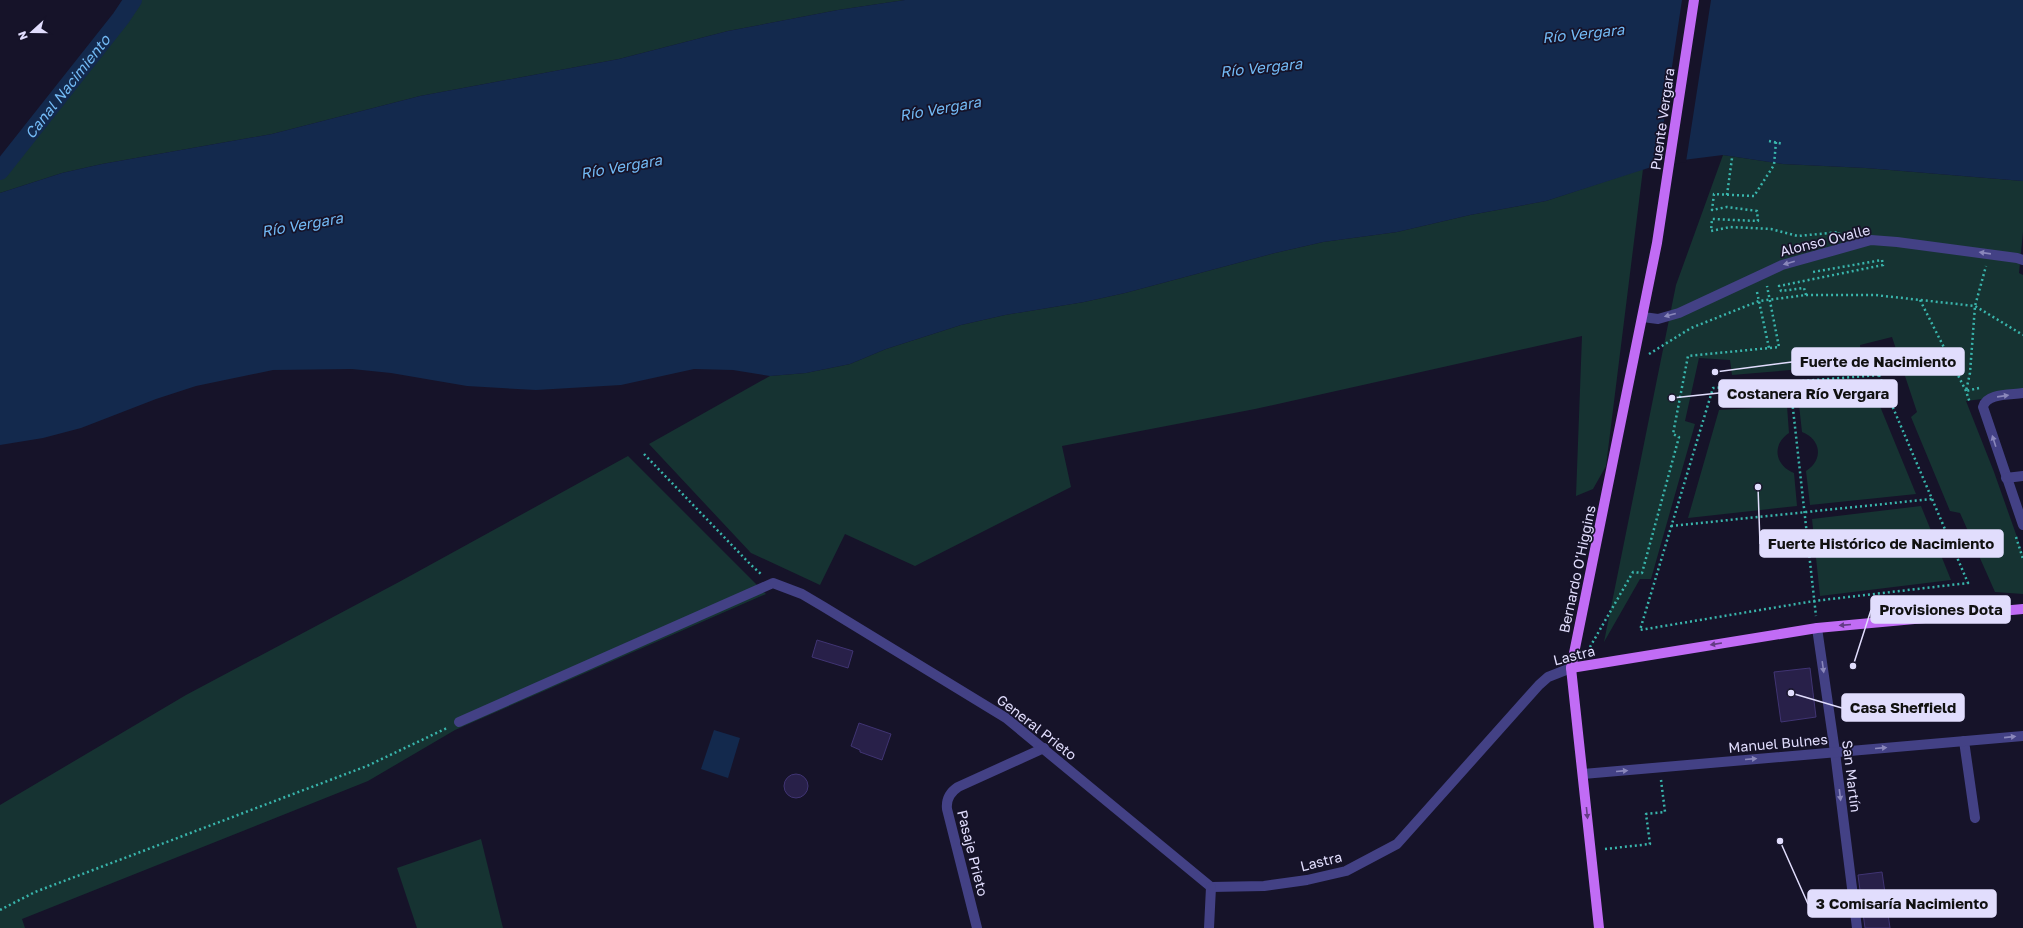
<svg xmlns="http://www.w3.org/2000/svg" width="2023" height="928" viewBox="0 0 2023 928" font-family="'Golos Text',sans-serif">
<rect width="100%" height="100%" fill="#161329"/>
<g fill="#163332">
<path d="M133,0H905L838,10L728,31L619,59L420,96L272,134L102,164L62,173L0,193V171L121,18Z"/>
<path d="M1723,155L1783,164L1866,168L2023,181V232L2019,273L2023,275V394L1966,401L1994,472L2023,554V594L1995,592L1960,513L1950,511L1911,417L1917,412L1892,337L1860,345L1862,364L1732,375L1730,360L1699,358L1685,421L1695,424L1651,579H1640L1604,642L1676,285Z"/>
<path d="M1643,169L1606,466L1593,489L1576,496L1582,336L1255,409L1062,446L1071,487L915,566L845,534L820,585L751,553L649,444L770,376L806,373L850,364L886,349L961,325L1005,315L1084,302L1125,293L1275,253L1323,242L1397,232L1470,215L1546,201Z"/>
<path d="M1877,399L1916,494L1810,505L1806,471C1824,460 1821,439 1802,432L1799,405Z"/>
<path d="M1787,406L1789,433C1772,444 1774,465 1794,473L1797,506L1688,518L1719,410Z"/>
<path d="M628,456L766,594L455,730L368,781L22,919L25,928H0V805L186,695L399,582Z"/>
<path d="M1921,506L1951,580L1820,596L1812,519Z"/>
<path d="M481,839L503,928H417L397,868Z"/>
</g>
<g fill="#13294d">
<path d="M905,0H2023V181L1866,168L1783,164L1723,155L1667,162L1546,201L1470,215L1397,232L1323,242L1275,253L1125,293L1084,302L1005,315L961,325L886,349L850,364L806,373L770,376L733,370L694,369L621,385L536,390L467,386L391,373L352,369L273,370L196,386L156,399L81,428L43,438L0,445V193L62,173L102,164L272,134L420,96L619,59L728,31L838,10Z"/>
<path d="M714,730L740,738L728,778L701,769Z"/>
</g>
<path fill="#161329" d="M1682,0H1711L1686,162L1657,167Z"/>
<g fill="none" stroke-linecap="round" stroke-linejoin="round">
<path stroke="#13294d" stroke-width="18" id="s1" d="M0,171L121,18L133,0"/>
</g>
<g fill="#282049" stroke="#403473">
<path d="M817,640L853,651L848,668L812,657Z"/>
<path d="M1810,668L1816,717L1781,722L1774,672Z"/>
<path d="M859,723L891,734L882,760L860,752V750L851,746Z"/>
<circle cx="796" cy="786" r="12"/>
<path d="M1882,872L1890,928H1865L1858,875Z"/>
</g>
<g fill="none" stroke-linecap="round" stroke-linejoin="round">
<g stroke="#39b5ac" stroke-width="2.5" stroke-dasharray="2 3" stroke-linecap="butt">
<path d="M1769,141L1783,144"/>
<path d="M1776,142L1774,165L1754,196L1714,194L1712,210L1727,207L1757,211L1758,221L1712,219L1711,231L1730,227L1771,229L1798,236L1839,232V236"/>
<path d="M1727,195L1732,158"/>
<path d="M1757,292L1769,348"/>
<path d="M1806,295L1804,288L1781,291L1779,286L1883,265L1882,260L1813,272"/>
<path d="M1920,300L1966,391L1970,403"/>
<path d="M1649,354L1691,328L1759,301L1806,295H1875L1975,306L2023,335"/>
<path d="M1879,375L1968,583L1814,601L1640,630L1713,388Z"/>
<path d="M1790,382L1816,616"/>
<path d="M1979,388L1966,391L1970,373L1975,306L1986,266"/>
<path d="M644,454L751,565L761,574"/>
<path d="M1671,526L1932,499"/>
<path d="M2016,537L2023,559"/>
<path d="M1590,647L1633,572L1642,573L1679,437L1673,434L1688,356L1779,347L1767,286"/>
<path d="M1605,849L1650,844L1646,814L1665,812L1661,780"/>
<path d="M0,910L35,892L367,766L447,728"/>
</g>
<g stroke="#434185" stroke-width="10">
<path d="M1643,317L1658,319L1679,313L1782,265L1871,240L1897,242L2017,258L2023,260"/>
<path d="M2023,393C2011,395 1986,393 1983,407L2023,525"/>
<path d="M2006,478L2023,476"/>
<path d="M1817,628L1835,752L1857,928"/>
<path d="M459,722L773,583L802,594L824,607L1006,718L1211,887"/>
<path d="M1964,741L1975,818"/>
<path d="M1583,774L2023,736"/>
<path d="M1211,887L1264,886L1307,880L1346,871L1397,844L1539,685L1548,677L1571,668"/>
<path d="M977,928L947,809C946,800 949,793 958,787L1044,748"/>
<path d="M1209,928L1211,887"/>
</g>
<g stroke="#c16cf5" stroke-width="10">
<path d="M1571,668L1817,628L2023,609"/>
<path d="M1599,928L1571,668L1657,243L1694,0"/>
</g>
</g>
<defs><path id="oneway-solid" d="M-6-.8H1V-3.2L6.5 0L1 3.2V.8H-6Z"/></defs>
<g fill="#8a87bb">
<use href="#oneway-solid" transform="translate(1985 253) rotate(-172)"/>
<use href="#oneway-solid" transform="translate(1789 263) rotate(164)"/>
<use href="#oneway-solid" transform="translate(1670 315) rotate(165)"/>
<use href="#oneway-solid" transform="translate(2003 396) rotate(-8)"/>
<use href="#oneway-solid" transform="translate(1994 441) rotate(-108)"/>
<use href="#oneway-solid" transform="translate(1823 667) rotate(82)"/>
<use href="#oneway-solid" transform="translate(2010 737) rotate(-6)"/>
<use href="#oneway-solid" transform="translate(1881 748) rotate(-5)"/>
<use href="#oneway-solid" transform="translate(1751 759) rotate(-5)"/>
<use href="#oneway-solid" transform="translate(1622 771) rotate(-5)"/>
<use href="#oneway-solid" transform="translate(1840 795) rotate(83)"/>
</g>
<g fill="#633b85">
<use href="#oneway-solid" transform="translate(1845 625) rotate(175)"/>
<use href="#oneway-solid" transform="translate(1716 644) rotate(171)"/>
<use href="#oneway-solid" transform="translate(1587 813) rotate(84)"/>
</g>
<g text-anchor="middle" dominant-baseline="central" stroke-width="3.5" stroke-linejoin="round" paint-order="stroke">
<g font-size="14" fill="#e1ddfd" stroke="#161329">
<text transform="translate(1662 119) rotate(-82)">Puente Vergara</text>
<text transform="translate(1825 240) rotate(-14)">Alonso Ovalle</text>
<text transform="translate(1577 569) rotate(-78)">Bernardo O'Higgins</text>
<text transform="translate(1574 655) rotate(-14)">Lastra</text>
<text transform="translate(1037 727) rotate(38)">General Prieto</text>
<text transform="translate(1778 743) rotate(-5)">Manuel Bulnes</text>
<text transform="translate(1852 776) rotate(83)">San Martín</text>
<text transform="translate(973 853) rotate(76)">Pasaje Prieto</text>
<text transform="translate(1321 861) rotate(-14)">Lastra</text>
</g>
<g font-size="15" font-style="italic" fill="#73baf5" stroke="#161329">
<text transform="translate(1583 33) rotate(-6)">Río Vergara</text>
<text transform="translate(1261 67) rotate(-6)">Río Vergara</text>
<text stroke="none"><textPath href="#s1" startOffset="108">Canal Nacimiento</textPath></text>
<text transform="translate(940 108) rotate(-10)">Río Vergara</text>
<text transform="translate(621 166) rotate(-10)">Río Vergara</text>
<text transform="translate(302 224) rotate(-10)">Río Vergara</text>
</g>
</g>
<path fill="none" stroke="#e1ddfd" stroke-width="1.5" d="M1715 372L1792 362M1672 398L1719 393M1758 487L1760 544M1853 666L1871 610M1791 693L1842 708M1780 841L1808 904"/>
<g fill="#e1ddfd" stroke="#161329" stroke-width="1.5">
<circle cx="1715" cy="372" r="4"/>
<circle cx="1672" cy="398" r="4"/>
<circle cx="1758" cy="487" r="4"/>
<circle cx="1853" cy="666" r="4"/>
<circle cx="1791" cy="693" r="4"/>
<circle cx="1780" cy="841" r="4"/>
</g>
<g fill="#e1ddfd" stroke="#e1ddfd" stroke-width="1.5">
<rect x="1792" y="348" width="172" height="27" rx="4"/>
<rect x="1719" y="380" width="178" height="27" rx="4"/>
<rect x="1760" y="530" width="243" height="27" rx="4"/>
<rect x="1871" y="596" width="139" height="27" rx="4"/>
<rect x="1842" y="694" width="122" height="27" rx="4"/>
<rect x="1808" y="890" width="188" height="27" rx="4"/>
</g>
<g font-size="15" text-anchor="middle" font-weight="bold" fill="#111">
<text x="1878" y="367">Fuerte de Nacimiento</text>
<text x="1808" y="399">Costanera Río Vergara</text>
<text x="1881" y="549">Fuerte Histórico de Nacimiento</text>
<text x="1941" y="615">Provisiones Dota</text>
<text x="1903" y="713">Casa Sheffield</text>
<text x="1902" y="909">3 Comisaría Nacimiento</text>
</g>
<g transform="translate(32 32) rotate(249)" stroke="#161329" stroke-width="3" paint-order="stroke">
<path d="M0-3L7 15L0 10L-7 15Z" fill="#e1ddfd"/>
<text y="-6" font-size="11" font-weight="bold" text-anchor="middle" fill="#e1ddfd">N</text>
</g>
</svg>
